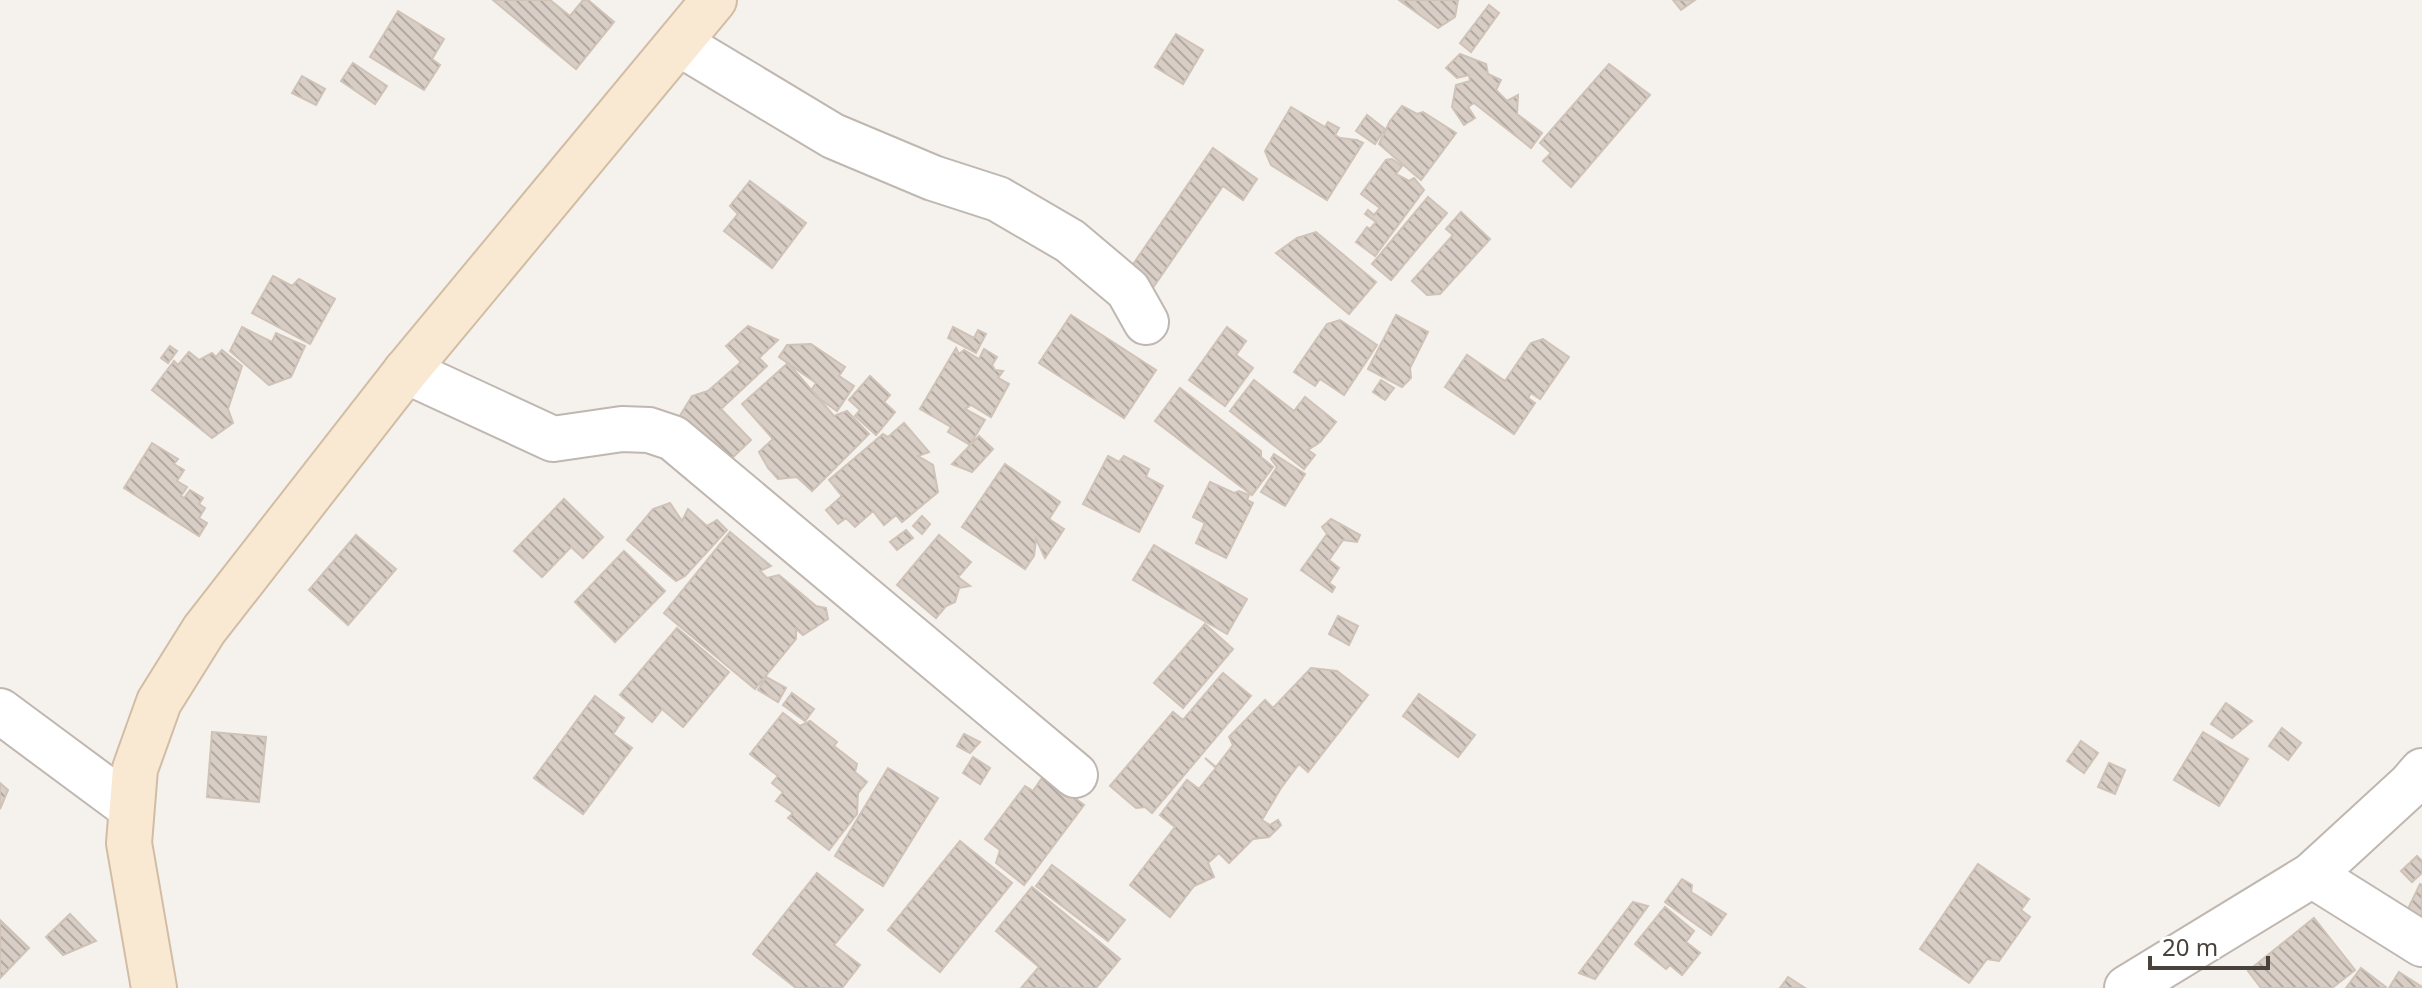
<svg xmlns="http://www.w3.org/2000/svg" width="2422" height="988" viewBox="0 0 2422 988" font-family="'Noto Sans',sans-serif">
<defs>
<pattern id="building-back-hatch" width="6" height="6" patternUnits="userSpaceOnUse" patternTransform="scale(2)"><rect width="6" height="6" fill="#d8cec6"/><path d="M-1 5l2 2M0 0l6 6M5-1l2 2" fill="none" stroke="#b1a9a2"/></pattern>
</defs>
<rect width="100%" height="100%" fill="#f5f1ed"/>
<g fill="url(#building-back-hatch)" stroke="#cfc2b7" stroke-width="2">
<path d="M493,0H550L570,16L583,0H588L614,22L576,69Z"/>
<path d="M1399,0H1458L1455,17L1438,28Z"/>
<path d="M1673,0H1695L1681,10Z"/>
<path d="M1489,5L1499,13L1471,52L1460,43Z"/>
<path d="M398,11L444,39L432,59L440,65L424,90L370,57Z"/>
<path d="M1176,34L1203,50L1183,84L1155,67Z"/>
<path d="M1460,54L1486,64L1488,74L1501,80L1496,90L1507,101L1518,95L1517,114L1542,133L1531,148L1474,103L1468,107L1475,118L1464,125L1452,107L1456,85L1470,81L1469,75L1457,78L1446,68Z"/>
<path d="M353,63L387,86L375,104L341,81Z"/>
<path d="M1609,64L1650,95L1571,187L1543,161L1551,153L1540,143Z"/>
<path d="M302,76L325,89L316,105L292,93Z"/>
<path d="M1402,106L1417,114L1423,112L1456,133L1421,180L1379,144L1390,121Z"/>
<path d="M1291,107L1325,127L1328,122L1339,128L1335,135L1340,138L1357,140L1363,143L1327,200L1271,165L1265,151Z"/>
<path d="M1367,115L1385,129L1375,144L1356,131Z"/>
<path d="M1213,148L1257,179L1243,200L1223,186L1150,292L1125,276Z"/>
<path d="M1392,159L1402,166L1396,174L1409,181L1414,178L1424,190L1375,256L1356,242L1367,227L1370,229L1376,222L1365,214L1368,210L1374,215L1380,208L1361,194L1386,160Z"/>
<path d="M750,181L806,223L772,268L724,231L738,214L730,206Z"/>
<path d="M1428,197L1447,213L1391,280L1372,264Z"/>
<path d="M1461,212L1490,239L1440,294L1427,295L1412,281L1453,235L1446,229Z"/>
<path d="M1316,232L1376,282L1349,314L1276,253L1297,238Z"/>
<path d="M273,276L292,286L299,279L335,299L310,344L252,313Z"/>
<path d="M1071,315L1156,370L1124,418L1039,363Z"/>
<path d="M1396,315L1428,332L1410,368L1411,378L1402,387L1368,369Z"/>
<path d="M1340,320L1377,345L1344,395L1320,379L1315,386L1294,372L1327,324Z"/>
<path d="M748,326L778,340L759,358L767,366L721,409L751,440L728,462L673,427L692,396L708,391L741,362L726,346Z"/>
<path d="M242,327L272,342L276,333L305,346L291,377L269,385L230,351Z"/>
<path d="M953,327L974,338L978,330L986,334L976,353L948,338Z"/>
<path d="M1227,327L1246,341L1236,355L1253,368L1225,406L1189,380Z"/>
<path d="M1543,339L1569,357L1540,399L1531,393L1528,398L1535,403L1514,434L1445,387L1467,355L1505,381L1531,343Z"/>
<path d="M811,344L845,367L839,376L854,386L837,411L810,392L816,383L779,357L787,345Z"/>
<path d="M170,346L177,351L168,363L161,358Z"/>
<path d="M956,348L959,354L964,350L979,359L984,349L997,357L992,365L995,370L1003,371L998,378L1009,384L991,417L971,405L965,409L985,420L970,445L948,432L951,427L920,409Z"/>
<path d="M222,350L242,366L228,409L233,423L212,438L152,390L174,361L178,365L189,352L199,360L212,353L216,357Z"/>
<path d="M788,363L834,416L847,411L869,434L812,491L797,477L778,479L768,468L759,452L773,439L742,404Z"/>
<path d="M870,376L890,395L884,402L895,412L876,435L855,416L860,410L849,400Z"/>
<path d="M1254,380L1294,411L1305,397L1336,422L1320,442L1308,450L1315,455L1304,469L1230,411Z"/>
<path d="M1381,380L1394,388L1385,400L1373,392Z"/>
<path d="M1180,388L1261,451V457L1273,467L1252,495L1155,421Z"/>
<path d="M904,423L929,452L918,456L933,465L938,492L902,522L896,515L884,525L873,511L855,527L846,518L838,524L826,510L842,496L829,480L883,434L888,437Z"/>
<path d="M979,436L993,449L972,472L952,464Z"/>
<path d="M152,443L178,459L174,464L184,470L177,481L187,487L181,496L184,498L190,490L203,498L199,504L205,508L199,518L207,523L199,536L124,488Z"/>
<path d="M1274,454L1305,474L1285,506L1261,492L1277,467L1271,459Z"/>
<path d="M1108,456L1119,462L1124,456L1149,469L1146,477L1163,486L1139,532L1083,504Z"/>
<path d="M1005,464L1060,502L1049,519L1064,529L1045,558L1036,539L1034,556L1025,569L962,527Z"/>
<path d="M1210,482L1234,493L1239,491L1249,495L1247,500L1253,503L1226,558L1196,543L1205,523L1193,517Z"/>
<path d="M564,499L603,537L583,558L571,547L542,577L514,551Z"/>
<path d="M670,503L682,521L688,509L707,526L717,520L727,530L685,576L676,581L627,540L653,509Z"/>
<path d="M922,516L930,524L922,534L913,526Z"/>
<path d="M1331,519L1360,535L1357,542L1343,540L1329,560L1339,568L1329,583L1335,587L1332,592L1301,570L1327,534L1322,527Z"/>
<path d="M906,530L913,538L897,550L890,542Z"/>
<path d="M730,532L771,566L760,571L767,578L779,575L816,606L826,608L828,619L803,635L796,629V639L755,689L664,613Z"/>
<path d="M356,535L396,569L348,625L309,590Z"/>
<path d="M939,535L971,562L958,577L970,586L959,588L955,602L946,606L936,618L897,585Z"/>
<path d="M1154,545L1247,599L1227,634L1133,580Z"/>
<path d="M624,551L665,591L615,642L575,602Z"/>
<path d="M1338,616L1358,626L1349,645L1329,634Z"/>
<path d="M1205,624L1233,649L1183,708L1154,683Z"/>
<path d="M677,628L729,672L683,727L662,709L652,722L620,695Z"/>
<path d="M1311,668L1337,671L1368,695L1308,772L1299,764L1281,788L1262,820L1270,825L1278,820L1281,825L1269,837L1253,839L1229,863L1219,853L1208,863L1214,877L1194,886L1170,917L1130,885L1175,827L1160,815L1187,780L1199,789L1216,768L1205,758L1216,767L1233,745L1229,737L1265,700L1273,708Z"/>
<path d="M1223,673L1251,696L1152,813L1145,807L1136,808L1110,786L1173,712L1183,720Z"/>
<path d="M766,677L786,688L778,702L758,690Z"/>
<path d="M792,693L814,709L805,721L783,705Z"/>
<path d="M1419,694L1475,735L1458,757L1403,716Z"/>
<path d="M595,696L624,718L613,734L632,748L583,814L534,778Z"/>
<path d="M2226,703L2252,721L2232,738L2211,724Z"/>
<path d="M783,713L800,726L810,721L837,742L834,746L857,764L855,772L867,782L858,793L857,814L829,850L788,818L793,813L776,801L783,792L772,783L778,776L750,754Z"/>
<path d="M2282,728L2301,743L2288,760L2269,746Z"/>
<path d="M212,732L266,737L259,802L207,797Z"/>
<path d="M2203,732L2248,759L2219,806L2174,780Z"/>
<path d="M964,734L980,742L970,753L957,746Z"/>
<path d="M2081,741L2098,753L2084,773L2067,761Z"/>
<path d="M973,757L990,768L980,784L963,773Z"/>
<path d="M2109,763L2125,770L2115,794L2098,787Z"/>
<path d="M888,768L938,798L883,886L835,856Z"/>
<path d="M1044,775L1084,805L1024,885L996,863L1000,850L985,839L1025,786L1033,791Z"/>
<path d="M0,783L8,790L0,809Z"/>
<path d="M960,841L1012,883L940,972L888,930Z"/>
<path d="M2417,856L2422,861V873L2412,882L2401,871Z"/>
<path d="M1978,864L2029,899L2021,910L2030,917L1999,961L1987,959L1969,983L1920,949Z"/>
<path d="M1052,865L1125,920L1108,941L1036,886Z"/>
<path d="M817,873L863,910L834,945L860,965L842,988H796L753,954Z"/>
<path d="M1682,879L1692,885L1691,892L1726,914L1711,935L1665,902Z"/>
<path d="M2420,884L2422,885V928L2403,919Z"/>
<path d="M1032,887L1120,959L1096,988H1021L1039,967L996,931Z"/>
<path d="M1633,902L1648,906L1595,979L1579,973Z"/>
<path d="M1665,907L1694,931L1686,942L1700,953L1682,975L1670,965L1666,969L1635,944Z"/>
<path d="M70,914L96,941L63,955L46,937Z"/>
<path d="M2314,918L2355,970L2332,988H2261L2248,971Z"/>
<path d="M0,920L29,948L0,978Z"/>
<path d="M2361,968L2386,987L2385,988H2346Z"/>
<path d="M2399,972L2422,987V988H2389Z"/>
<path d="M1788,977L1805,988H1780Z"/>
</g>
<g fill="none" stroke-linecap="round" stroke-linejoin="round">
<defs>
<g id="street">
<path d="M680,44L833,136L933,178L998,199L1070,241L1128,290L1146,322"/>
<path d="M406,371L553,439L622,429L649,430L673,438L1075,775"/>
<path d="M0,711L131,808"/>
<path d="M2312,875L2422,944"/>
<path d="M2127,988L2312,875L2410,785L2422,771"/>
</g>
<path id="secondary" d="M154,988L129,843L135,769L159,702L204,630L406,371L714,0"/>
</defs>
<use href="#street" stroke="#bfb7b0" stroke-width="48"/>
<use href="#secondary" stroke="#d1bda4" stroke-width="48"/>
<use href="#street" stroke="#fff" stroke-width="44"/>
<use href="#secondary" stroke="#f9e9d3" stroke-width="44"/>
</g>
<path d="M2150 956v12h118v-12" fill="none" stroke="#49413b" stroke-width="4"/>
<text x="2162" y="956" font-size="24" fill="#49413b" stroke="#ffffff" stroke-width="6" paint-order="stroke">20 m</text>
</svg>
